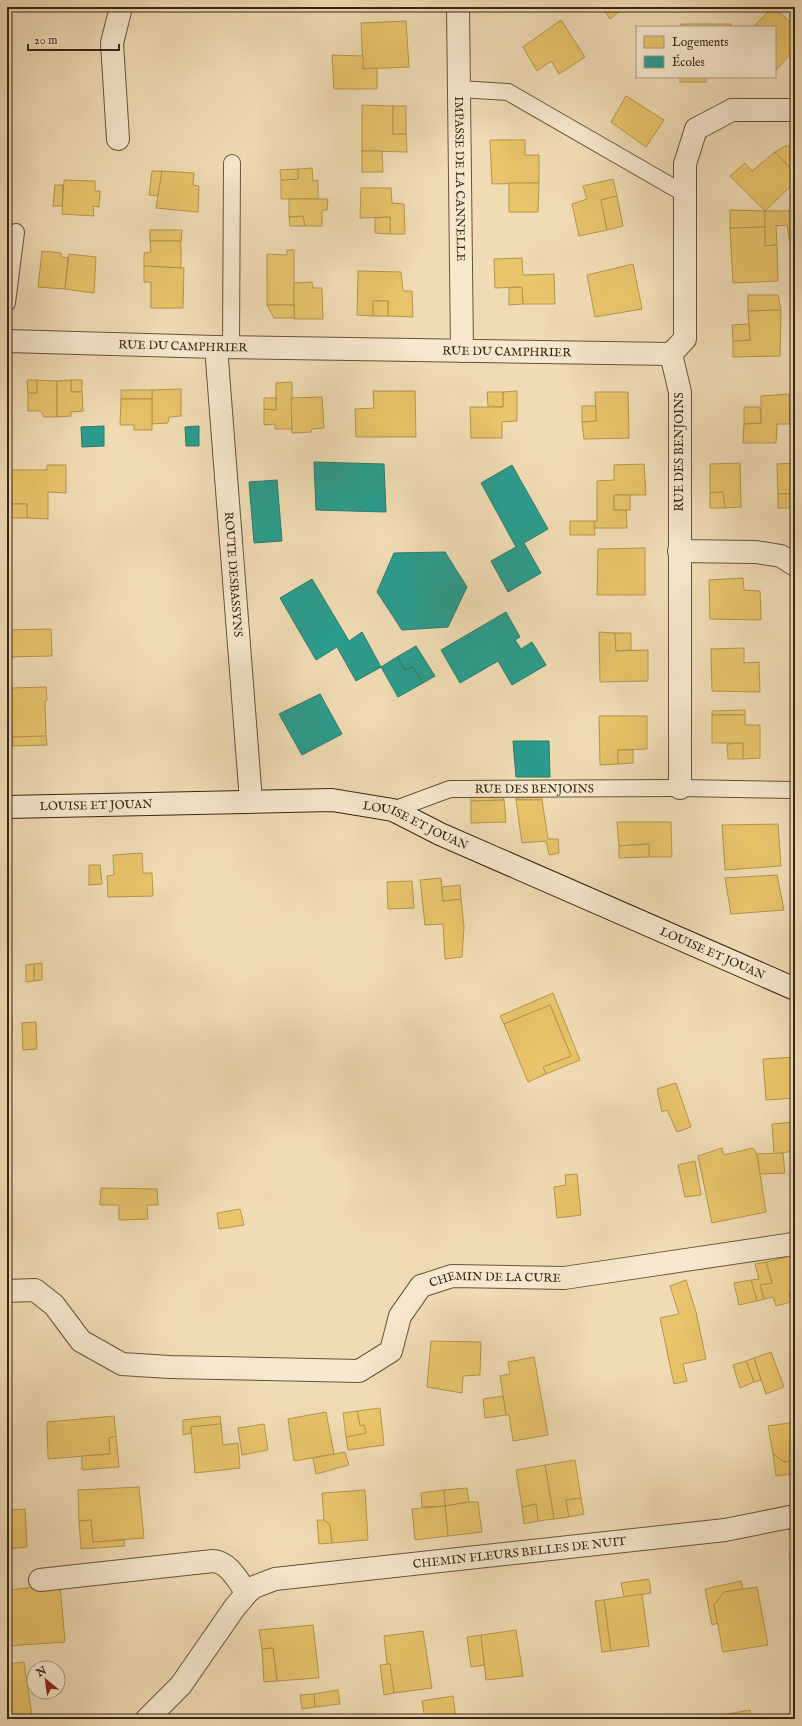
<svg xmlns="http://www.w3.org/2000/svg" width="802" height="1726" viewBox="0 0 802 1726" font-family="'IM FELL English',serif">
<rect width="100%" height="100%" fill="#f0dcb4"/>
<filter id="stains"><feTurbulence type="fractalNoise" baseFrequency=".005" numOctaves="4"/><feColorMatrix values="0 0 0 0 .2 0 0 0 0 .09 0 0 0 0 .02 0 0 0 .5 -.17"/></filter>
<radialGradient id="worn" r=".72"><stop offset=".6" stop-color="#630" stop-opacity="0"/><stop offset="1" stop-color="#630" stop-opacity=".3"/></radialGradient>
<g fill="#e9c46a" stroke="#b39550">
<path d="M602,7H625L610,19Z"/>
<path d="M773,7L795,26V49L775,71V27H753Z"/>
<path d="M561,20L585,57L559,74L551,61L537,71L523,47Z"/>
<path d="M406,21L409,67L363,69L361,23Z"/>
<path d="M681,24H731L732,27H681Z"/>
<path d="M332,55L363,56V69L377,68V89H334Z"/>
<rect x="680" y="77" width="26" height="5"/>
<path d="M626,96L664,120L646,147L611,122Z"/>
<path d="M362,105L393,106V134H406L407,152L362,151Z"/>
<rect x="393" y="106" width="13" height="28"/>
<path d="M490,140H525V155H539V183L492,184Z"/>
<path d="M785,146H795V173L775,152Z"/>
<path d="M362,151H382L383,172H362Z"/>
<path d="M775,152L795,173V182L765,211L730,176L745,163L752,171Z"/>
<path d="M312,168L313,181L318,180V199H281V180L298,179V169Z"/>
<path d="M298,169V179L281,180L280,170Z"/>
<path d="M152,171H162L158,196L149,195Z"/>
<path d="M162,171L194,173L193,185L199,186L198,212L156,208Z"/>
<path d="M613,179L617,196L601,200L607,230L579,236L572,204L587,199L583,186Z"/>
<path d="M64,180L95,181V191H100L99,207L93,206L94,216L62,214Z"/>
<path d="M509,183H539L538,212H509Z"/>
<path d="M55,185H63L62,206H53Z"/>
<path d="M361,188H391L392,203L404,204L405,234H390V217L360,218Z"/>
<path d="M617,196L623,226L607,230L601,200Z"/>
<path d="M289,199H328L327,210H322V226H305L303,216L289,217Z"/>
<path d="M730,210L765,211V227L730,228Z"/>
<path d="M765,211H795V241L790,242L787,225L776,226L777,245L765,246Z"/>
<path d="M303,216L305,226H290L289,217Z"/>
<path d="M390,217V234L375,233V218Z"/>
<path d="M765,227V246L777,245L778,281L733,283L730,228Z"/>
<path d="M150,230H182L181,241H150Z"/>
<path d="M150,241H181V268L144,266V253L151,252Z"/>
<path d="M287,250H294V305H267V254L287,255Z"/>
<path d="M42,251L61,253V257L68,258L65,289L38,287Z"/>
<path d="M69,254L96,257L94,293L65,289Z"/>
<path d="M522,258L523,275L554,274L555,304H523L522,287L495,288L494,259Z"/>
<path d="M633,264L642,309L595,317L587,275Z"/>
<path d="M144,266L184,268L183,308H151V282H144Z"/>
<path d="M358,271L401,272L403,291H412L413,317L388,316V301H373V316L357,315Z"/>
<path d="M312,282L313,288H322L323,319H294V283Z"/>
<path d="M522,287L523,304L509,305V288Z"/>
<path d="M748,295H778L781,310L748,311Z"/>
<rect x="373" y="301" width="15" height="15"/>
<path d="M267,305H294V318H274Z"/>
<path d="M781,310L780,356L733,357V341L750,340L748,311Z"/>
<path d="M749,324L750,340L733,341L732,325Z"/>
<path d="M27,380H37V393H28Z"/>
<path d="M37,380L57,381V417H44L41,411H28V393H37Z"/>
<rect x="71" y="380" width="11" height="12"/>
<path d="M71,380V392H82L83,411L71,412V416L57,417V381Z"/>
<path d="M292,382V429H275V424L264,425V409L276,410V383Z"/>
<path d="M7,383H10L9,418H7Z"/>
<path d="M181,389V416L169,417L168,423L152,424V390Z"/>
<rect x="121" y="390" width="31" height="9"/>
<path d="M373,391H415L416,437H356L355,409L374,408Z"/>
<path d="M517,391V421L502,422V438H471L470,407H503V392Z"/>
<path d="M487,392H503V407L488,406Z"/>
<path d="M595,392H628L629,438L584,439L582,422L596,421Z"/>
<path d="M789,394L790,424H777L776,443H743L744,424L761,423V396Z"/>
<path d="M322,397L324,428L312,429L311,432L292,433L291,398Z"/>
<path d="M264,398H276V410L264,409Z"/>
<path d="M121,399H152V430H134V425H120Z"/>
<path d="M582,406H596V421L582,422Z"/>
<path d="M744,407H760L761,423L744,424Z"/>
<path d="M740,463L741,507L725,508L723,492L710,493V464Z"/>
<path d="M795,463V508H793L792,494H778L777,464Z"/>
<path d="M644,464L646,495H614V510H626L627,528H595L594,521H597V481L614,480V465Z"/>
<path d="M47,465H66V493L48,492V519L27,518V504H12L11,489H7V470H47Z"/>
<path d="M7,489H11L12,504H27V518H7Z"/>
<path d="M723,492L725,508H710V493Z"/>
<path d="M778,494H792L793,508H778Z"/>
<rect x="614" y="495" width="16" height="15"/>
<path d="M570,521H594L595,535H570Z"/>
<path d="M645,548V595H597L598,549Z"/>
<path d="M743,578L744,590L760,591L761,620L710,619L709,580Z"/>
<path d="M51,629L52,656L7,657V630Z"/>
<path d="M599,632L615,633L616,651L648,650V681L600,682Z"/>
<path d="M615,633H631V650L616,651Z"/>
<path d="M744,648V663L759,662L760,692L712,691L711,649Z"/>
<path d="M46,687L47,700L45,701L46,736L12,737L11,688Z"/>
<path d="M745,710V715H712V711Z"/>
<path d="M712,715H745V725H760V758L743,759V743H712Z"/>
<path d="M599,716H647V749L618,750V764L600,765Z"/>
<path d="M46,736L47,745L13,746L12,737Z"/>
<path d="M743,743V759H728L727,744Z"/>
<path d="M618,750H633V763L618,764Z"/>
<path d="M470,793L503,794L504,800L471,801Z"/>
<path d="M542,797V800H516V798Z"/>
<path d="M504,800L506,822L471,823V801Z"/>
<path d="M516,800H542L548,839H558L559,853L549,855L546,841L522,843Z"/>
<path d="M617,822H671L672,857H649V844L619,846Z"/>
<path d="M778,824L781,866L725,870L722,825Z"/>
<path d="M649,844V857L619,858V846Z"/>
<path d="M142,853L143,873H152L153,896L108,897L107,876L114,875L113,855Z"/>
<path d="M89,865H100L102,884L89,885Z"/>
<path d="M777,875L784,910L731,914L725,878Z"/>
<path d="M441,878L443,901L461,899L464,927L462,957L445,959L443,924L425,925L420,880Z"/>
<path d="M412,881L414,908L388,909L387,882Z"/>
<path d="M460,885L461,899L443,901L442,887Z"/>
<path d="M42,963V980L34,981V964Z"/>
<path d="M34,964V981L26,982V965Z"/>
<path d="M7,972H10L11,1000H7Z"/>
<path d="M553,993L580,1060L546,1074L543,1067L571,1056L550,1005L504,1024L500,1016Z"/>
<path d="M7,1000H11L12,1023H7Z"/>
<path d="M550,1005L571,1056L543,1067L546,1074L528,1082L504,1024Z"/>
<path d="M36,1022L37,1049L23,1050L22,1023Z"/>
<rect x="7" y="1023" width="5" height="11"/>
<path d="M795,1057V1098L766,1100L763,1059Z"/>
<path d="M676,1083L691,1127L677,1132L667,1110L662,1112L657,1089Z"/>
<path d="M795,1122V1151L774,1154L772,1124Z"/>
<path d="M722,1148L724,1155L753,1148L757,1154L766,1212L712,1223L698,1156Z"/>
<path d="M783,1153L785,1173L760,1174L757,1154Z"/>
<path d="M695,1161L701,1195L685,1197L678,1165Z"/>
<path d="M577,1174L581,1215L557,1218L554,1187L566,1185L565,1175Z"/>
<path d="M101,1188L157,1189L158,1205H147L148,1219L119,1220V1205H100Z"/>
<path d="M240,1209L244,1225L219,1229L217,1213Z"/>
<path d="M795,1255V1291L789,1293L791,1302L776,1306L773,1297L764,1299L760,1285L772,1283L766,1262Z"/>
<path d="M766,1262L772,1283L760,1285L764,1299L757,1301L751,1280L759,1279L755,1264Z"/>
<path d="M686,1280L696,1312L706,1359L683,1364L687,1381L674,1384L660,1318L679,1314L670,1286Z"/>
<path d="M751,1280L757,1301L739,1305L734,1283Z"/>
<path d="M431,1341L481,1342L480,1375L463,1376L462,1393L427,1387Z"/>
<path d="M771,1352L784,1387L766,1394L754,1358Z"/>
<path d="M534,1357L548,1435L513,1441L509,1415H506L500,1376L510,1374L508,1362Z"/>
<path d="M754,1358L761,1380L754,1382L746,1361Z"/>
<path d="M746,1361L754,1382L740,1388L733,1365Z"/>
<path d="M503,1396L506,1415L485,1418L483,1399Z"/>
<path d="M380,1408L384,1445L348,1450L346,1437L366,1433L364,1425L360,1426L357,1411Z"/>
<path d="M357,1411L360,1426L364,1425L366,1433L346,1437L343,1413Z"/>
<path d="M326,1412L334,1454L294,1461L288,1419Z"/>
<path d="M114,1416L116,1436L109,1438L110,1454L48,1459L47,1422Z"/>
<path d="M220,1416L221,1424L191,1427V1433L183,1435V1420Z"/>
<path d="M795,1422V1474H793L791,1461L784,1462L773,1454L768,1426Z"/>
<path d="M221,1424L223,1445L238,1443L240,1468L195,1473L191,1427Z"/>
<path d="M264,1424L268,1450L242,1455L238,1428Z"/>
<path d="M116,1436L119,1467L82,1470V1456L110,1454L109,1438Z"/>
<path d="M345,1452L349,1465L316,1474L313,1458Z"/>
<path d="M773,1454L784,1462L791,1461L793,1474L776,1476Z"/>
<path d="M575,1460L581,1498L566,1500L569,1517L554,1519L545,1465Z"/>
<path d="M545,1465L554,1519L538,1521L536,1504L522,1507L516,1470Z"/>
<path d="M139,1487L144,1538L93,1542L91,1520L79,1521L78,1490Z"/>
<path d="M467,1488L469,1502L445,1506L444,1490Z"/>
<path d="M365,1490L368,1540L332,1543L330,1525L324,1520L322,1493Z"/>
<path d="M444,1490L445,1506L422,1507L421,1493Z"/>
<path d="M581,1498L584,1514L569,1517L566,1500Z"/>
<path d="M469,1502H478L482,1532L448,1536L445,1506Z"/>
<path d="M536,1504L538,1521L524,1524L522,1507Z"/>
<path d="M445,1506L448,1536L415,1540L412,1509Z"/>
<path d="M25,1509L27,1547L7,1549V1510Z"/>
<path d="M91,1520L93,1542L124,1540L125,1546L81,1549L79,1521Z"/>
<path d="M317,1520H324L330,1525L332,1543L319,1544Z"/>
<path d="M649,1579L651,1593L624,1597L621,1583Z"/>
<path d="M741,1581L743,1589L724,1592L714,1605L718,1623L712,1625L705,1589Z"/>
<path d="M60,1585L65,1642L7,1646V1590Z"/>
<path d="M757,1587L768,1645L723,1652L714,1605L724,1592Z"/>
<path d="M642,1594L649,1646L611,1651L604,1600Z"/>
<path d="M604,1600L611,1651L602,1652L595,1601Z"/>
<path d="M313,1625L319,1678L277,1681L273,1648L262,1649L259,1630Z"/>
<path d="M516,1630L523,1676L486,1680L481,1635Z"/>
<path d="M423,1631L432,1688L394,1693L390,1664H387L384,1636Z"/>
<path d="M481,1635L484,1665L471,1667L467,1637Z"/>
<path d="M273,1648L277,1681L264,1682L262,1649Z"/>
<path d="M24,1662L32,1716L9,1718L7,1702V1664Z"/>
<path d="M390,1664L394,1693L384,1695L380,1665Z"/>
<path d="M338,1690L340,1704L315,1707L314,1694Z"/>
<path d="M314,1694L315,1707L302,1709L300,1695Z"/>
<path d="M453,1696L456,1719H425L422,1701Z"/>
<path d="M750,1710L752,1719H706V1718Z"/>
<path d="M655,1715V1719H635Z"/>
</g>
<g fill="#2a9d8f" stroke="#2e7a6a">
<path d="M104,426V446L82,447L81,427Z"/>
<path d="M199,426V446H186L185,427Z"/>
<path d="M314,462L384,464L386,512L316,510Z"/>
<path d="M512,465L548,529L524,543L541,573L508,592L491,561L516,547L481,483Z"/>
<path d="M277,480L282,541L254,543L249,482Z"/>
<path d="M445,552L467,587L448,627L402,630L377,592L394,553Z"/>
<path d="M312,579L349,641L362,632L381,667L356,681L337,647L316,660L280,598Z"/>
<path d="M506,612L520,637L515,640L521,649L532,642L546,665L512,685L498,661L460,683L441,650Z"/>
<path d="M416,646L435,676L423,683L413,667L405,670L397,657Z"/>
<path d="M397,657L405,670L413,667L423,683L398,697L381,667Z"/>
<path d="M320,694L342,734L302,755L279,714Z"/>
<path d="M513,741H549L550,777H516Z"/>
</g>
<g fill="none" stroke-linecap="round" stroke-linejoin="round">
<defs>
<g id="service">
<path d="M459,89L508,92L685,194"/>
<path d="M7,303L16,232"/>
<path d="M231,347L232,163"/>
<path id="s1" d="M393,810L450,789L680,788L795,790"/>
</g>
<g id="minor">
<path id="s2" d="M458,7L462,351"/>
<path d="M118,139L112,43L121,7"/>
<path id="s3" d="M7,341L216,347L671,354L685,339V164L696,129L732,110H795"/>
<path id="s4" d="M216,347L251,801"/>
<path d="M671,354L680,392V788"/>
<path d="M679,551L756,552L781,556L795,565"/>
<path id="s5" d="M7,1291L35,1290L54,1305L81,1341L122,1364L169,1367L359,1371L391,1351L400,1316L421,1286L452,1276L564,1278L793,1244L795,1242"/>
<path d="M40,1580L213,1561C229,1562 238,1581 247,1593"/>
<path id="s6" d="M147,1719L181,1685L235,1607L247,1593L254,1587L275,1579L725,1530L795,1516"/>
</g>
<g id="secondary">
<path id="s7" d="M7,807L332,800L393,810L440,834L795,989"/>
</g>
</defs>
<use href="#service" stroke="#64543c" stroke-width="18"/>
<use href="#minor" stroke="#64543c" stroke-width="24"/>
<use href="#secondary" stroke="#362714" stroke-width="24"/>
<use href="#service" stroke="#f5e8ce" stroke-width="16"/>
<use href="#minor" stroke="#f5e8ce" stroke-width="22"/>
<use href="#secondary" stroke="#f5e8ce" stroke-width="22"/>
</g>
<g text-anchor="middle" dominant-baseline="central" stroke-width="4" stroke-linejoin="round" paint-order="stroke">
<g font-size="12" fill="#362714" stroke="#f5e8ce">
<text stroke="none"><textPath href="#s2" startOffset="172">IMPASSE DE LA CANNELLE</textPath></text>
<text stroke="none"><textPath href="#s3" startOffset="176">RUE DU CAMPHRIER</textPath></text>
<text stroke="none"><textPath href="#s3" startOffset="500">RUE DU CAMPHRIER</textPath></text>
<text transform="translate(679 452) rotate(-90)">RUE DES BENJOINS</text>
<text stroke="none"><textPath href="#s4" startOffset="228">ROUTE DESBASSYNS</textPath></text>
<text stroke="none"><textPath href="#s1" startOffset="145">RUE DES BENJOINS</textPath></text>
<text stroke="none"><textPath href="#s7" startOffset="89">LOUISE ET JOUAN</textPath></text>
<text stroke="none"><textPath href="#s7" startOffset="413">LOUISE ET JOUAN</textPath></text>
<text stroke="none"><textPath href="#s7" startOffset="737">LOUISE ET JOUAN</textPath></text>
<text stroke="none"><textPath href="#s5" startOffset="567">CHEMIN DE LA CURE</textPath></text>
<text stroke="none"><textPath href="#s6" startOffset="439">CHEMIN FLEURS BELLES DE NUIT</textPath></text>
</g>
</g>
<rect width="802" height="1726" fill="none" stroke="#f0dcb4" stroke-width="24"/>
<rect x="8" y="8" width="786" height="1710" fill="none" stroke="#362714" stroke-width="2"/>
<rect x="12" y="12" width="778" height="1702" fill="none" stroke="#362714"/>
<rect x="636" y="26" width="140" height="52" fill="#f5e8ce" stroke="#a99b84"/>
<rect x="644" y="36" width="20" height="12" fill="#e9c46a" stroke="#a99b84"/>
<text x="672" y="46" font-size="12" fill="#362714">Logements</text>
<rect x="644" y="56" width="20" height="12" fill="#2a9d8f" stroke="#a99b84"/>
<text x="672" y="66" font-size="12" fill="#362714">Écoles</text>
<g transform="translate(46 1680) rotate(331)"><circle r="19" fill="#f5e8ce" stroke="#a99b84"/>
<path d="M0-3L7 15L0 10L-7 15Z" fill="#8f2418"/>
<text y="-6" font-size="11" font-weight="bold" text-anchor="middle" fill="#362714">N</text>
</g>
<path d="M28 44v6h91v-6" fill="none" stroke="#362714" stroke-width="2"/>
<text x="34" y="44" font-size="12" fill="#362714" stroke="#f5e8ce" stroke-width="3" paint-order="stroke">20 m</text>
<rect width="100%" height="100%" filter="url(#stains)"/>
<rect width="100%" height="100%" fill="url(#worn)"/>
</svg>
